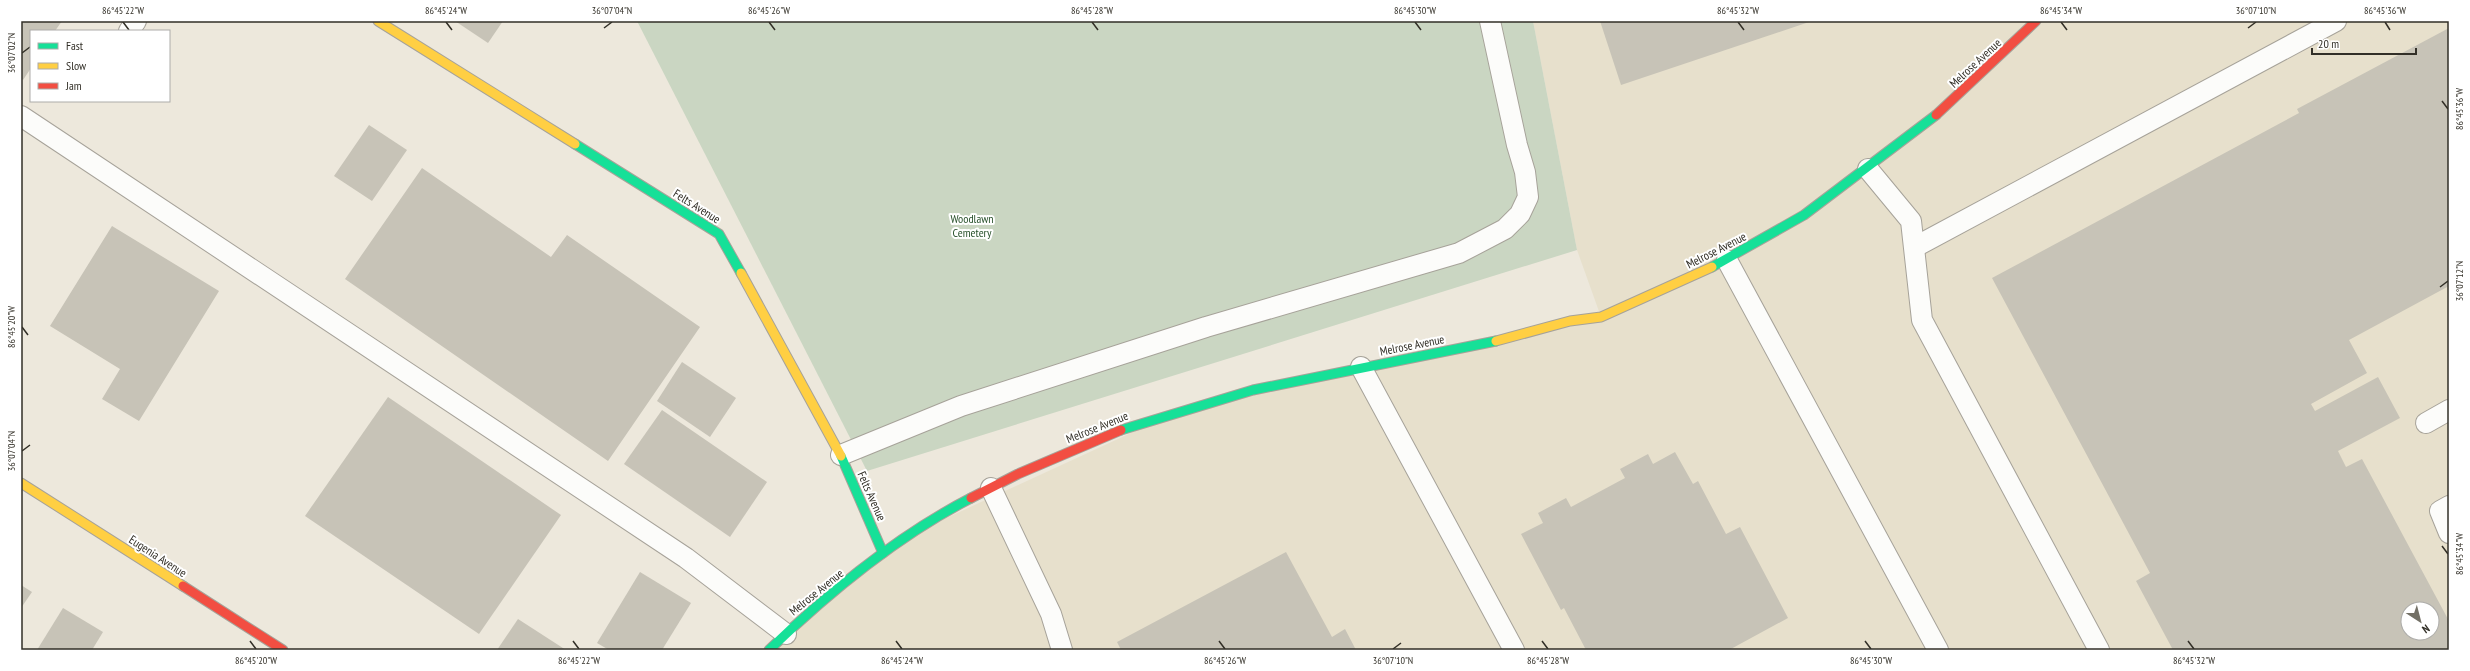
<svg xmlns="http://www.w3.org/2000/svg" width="2470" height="671" viewBox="0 0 2470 671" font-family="'PT Sans Narrow',sans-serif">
<rect width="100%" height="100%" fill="#ede8dc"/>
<path fill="#e7e0cc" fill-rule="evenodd" d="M1533,21H2449V650H769L916,532L1183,409L1601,317L1577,250ZM2408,609H2432V633H2408Z"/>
<path fill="#cad6c2" d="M637,21H1533L1577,250L867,471Z"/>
<g fill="#c7c3b7" fill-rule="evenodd">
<path d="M21,21H62L55,31H31V68L23,80L21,78Z"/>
<path d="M455,21H503L488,43Z"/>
<path d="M1600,21H1812L1621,85Z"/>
<path d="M2449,28V286L2349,340L2367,373L2311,404L2315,411L2378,377L2400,418L2338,451L2346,467L2362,459L2449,621V650H2173L2136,581L2150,573L1992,278L2299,113L2297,109ZM2408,609H2432V633H2408Z"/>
<path d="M369,125L407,150L372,201L334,176Z"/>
<path d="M422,168L551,257L567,235L700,327L608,461L345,279Z"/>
<path d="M112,226L219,291L139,421L102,399L120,369L50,326Z"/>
<path d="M682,362L736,398L710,437L657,401Z"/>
<path d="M388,397L561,515L479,634L305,516Z"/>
<path d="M662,410L767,482L730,537L624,464Z"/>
<path d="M1675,452L1693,484L1698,481L1726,534L1740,527L1788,618L1729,650H1586L1564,608L1561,610L1521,534L1543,523L1538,513L1566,498L1571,507L1625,478L1620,469L1648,454L1653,464Z"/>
<path d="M1286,552L1332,637L1345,629L1356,650H1121L1117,642Z"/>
<path d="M640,572L691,603L662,650H609L597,643Z"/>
<path d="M21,585L32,592L21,608Z"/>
<path d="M63,608L103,632L92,650H37Z"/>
<path d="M518,619L566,650H497Z"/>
</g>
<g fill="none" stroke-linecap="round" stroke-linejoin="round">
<defs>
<g id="lane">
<path d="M129,31L136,21"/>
<path d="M21,116L686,558L786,634"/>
<path d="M1868,169L1911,221L1922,320L2099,650"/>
<path d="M1915,247L2336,21"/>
<path d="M1727,260L1938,650"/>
<path d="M1361,367L1514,650"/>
<path d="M2426,423L2449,410"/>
<path d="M841,455L961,406L1206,327L1459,253L1505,229L1520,214L1528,197L1525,172L1517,145L1490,21"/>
<path d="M991,488L1051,614L1062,650"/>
<path d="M2449,506L2440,511L2449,533"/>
</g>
<g id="fast">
<path d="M575,144L719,234L741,273"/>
<path d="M1712,267L1804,215L1936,115"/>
<path d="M1121,430L1253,390L1496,341"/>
<path d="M841,456L883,553"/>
<path d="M769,650C829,592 897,536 971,498"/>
</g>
<g id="slow">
<path d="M378,21L575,144"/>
<path d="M741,273L841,456"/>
<path d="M1496,341L1570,321L1601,317L1712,267"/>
<path d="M21,483L183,586"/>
</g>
<g id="jam">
<path d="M1936,115L2036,21"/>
<path d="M971,498L1018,474L1121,430"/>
<path d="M183,586L283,650"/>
</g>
</defs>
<use href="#lane" stroke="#a6a299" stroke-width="22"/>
<use href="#fast" stroke="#a6a299" stroke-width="11"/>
<use href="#slow" stroke="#a6a299" stroke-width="11"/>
<use href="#jam" stroke="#a6a299" stroke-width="11"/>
<use href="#lane" stroke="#fcfcfa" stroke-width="20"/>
<use href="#fast" stroke="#16e098" stroke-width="9"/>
<use href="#slow" stroke="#ffcf43" stroke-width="9"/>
<use href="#jam" stroke="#f24e42" stroke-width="9"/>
</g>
<path fill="none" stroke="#322f27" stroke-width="1.5" d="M123,22L129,30M446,22L452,30M769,22L775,30M1092,22L1098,30M1415,22L1421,30M1738,22L1744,30M2061,22L2067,30M2385,22L2390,30M604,28L612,22M2248,28L2256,22M22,53L30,47M2442,101L2448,109M2440,287L2448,281M22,327L28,335M22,451L30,445M2442,546L2448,554M250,641L256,649M573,641L579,649M896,641L902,649M1219,641L1225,649M1542,641L1548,649M1865,641L1871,649M2188,641L2194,649M1393,649L1401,643"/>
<g text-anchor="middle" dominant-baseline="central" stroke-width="4" stroke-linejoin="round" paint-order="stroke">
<g font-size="12" fill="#322f27" stroke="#fff">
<text transform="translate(1975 63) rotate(-43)">Melrose Avenue</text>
<text transform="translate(697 206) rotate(32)">Felts Avenue</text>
<text transform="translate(1716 250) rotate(-27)">Melrose Avenue</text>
<text transform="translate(1412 345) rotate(-11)">Melrose Avenue</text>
<text transform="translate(1097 427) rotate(-22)">Melrose Avenue</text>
<text transform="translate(872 496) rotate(66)">Felts Avenue</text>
<text transform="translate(158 556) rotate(33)">Eugenia Avenue</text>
<text transform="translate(816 592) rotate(-39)">Melrose Avenue</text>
</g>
<g font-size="12" fill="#28512b" stroke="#fff">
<text x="972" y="218">Woodlawn<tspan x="972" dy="14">Cemetery</tspan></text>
</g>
</g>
<rect width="2470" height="671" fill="none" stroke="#ffffff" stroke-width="44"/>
<rect x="30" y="30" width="140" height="72" fill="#ffffff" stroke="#adaca9"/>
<rect x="38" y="43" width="20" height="6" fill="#16e098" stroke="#adaca9"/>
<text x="66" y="50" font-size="12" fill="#322f27">Fast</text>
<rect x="38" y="63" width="20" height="6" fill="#ffcf43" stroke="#adaca9"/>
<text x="66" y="70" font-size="12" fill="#322f27">Slow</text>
<rect x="38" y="83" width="20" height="6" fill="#f24e42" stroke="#adaca9"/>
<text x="66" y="90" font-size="12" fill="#322f27">Jam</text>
<g transform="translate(2420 621) rotate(144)"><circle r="19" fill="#ffffff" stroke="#adaca9"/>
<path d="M0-3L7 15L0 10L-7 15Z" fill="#737066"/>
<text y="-6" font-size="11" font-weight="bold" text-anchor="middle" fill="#322f27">N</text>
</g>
<path d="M2312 48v6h104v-6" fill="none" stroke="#322f27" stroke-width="2"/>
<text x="2318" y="48" font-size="12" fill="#322f27" stroke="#ffffff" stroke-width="3" paint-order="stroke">20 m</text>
<rect x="22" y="22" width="2426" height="627" fill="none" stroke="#322f27" stroke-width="1.5"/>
<g font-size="10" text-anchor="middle" fill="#322f27">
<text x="123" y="14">86°45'22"W</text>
<text x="446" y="14">86°45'24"W</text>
<text x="612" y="14">36°07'04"N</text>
<text x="769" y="14">86°45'26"W</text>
<text x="1092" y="14">86°45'28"W</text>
<text x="1415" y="14">86°45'30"W</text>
<text x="1738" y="14">86°45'32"W</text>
<text x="2061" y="14">86°45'34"W</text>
<text x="2256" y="14">36°07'10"N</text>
<text x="2385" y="14">86°45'36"W</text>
<text transform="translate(11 53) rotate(-90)" y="4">36°07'02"N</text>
<text transform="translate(2459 109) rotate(-90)" y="4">86°45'36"W</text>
<text transform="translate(2459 281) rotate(-90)" y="4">36°07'12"N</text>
<text transform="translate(11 327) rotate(-90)" y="4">86°45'20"W</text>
<text transform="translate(11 451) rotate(-90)" y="4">36°07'04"N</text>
<text transform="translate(2459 554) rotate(-90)" y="4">86°45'34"W</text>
<text x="256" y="664">86°45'20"W</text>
<text x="579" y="664">86°45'22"W</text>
<text x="902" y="664">86°45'24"W</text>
<text x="1225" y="664">86°45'26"W</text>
<text x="1393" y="664">36°07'10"N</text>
<text x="1548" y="664">86°45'28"W</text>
<text x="1871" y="664">86°45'30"W</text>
<text x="2194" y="664">86°45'32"W</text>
</g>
</svg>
